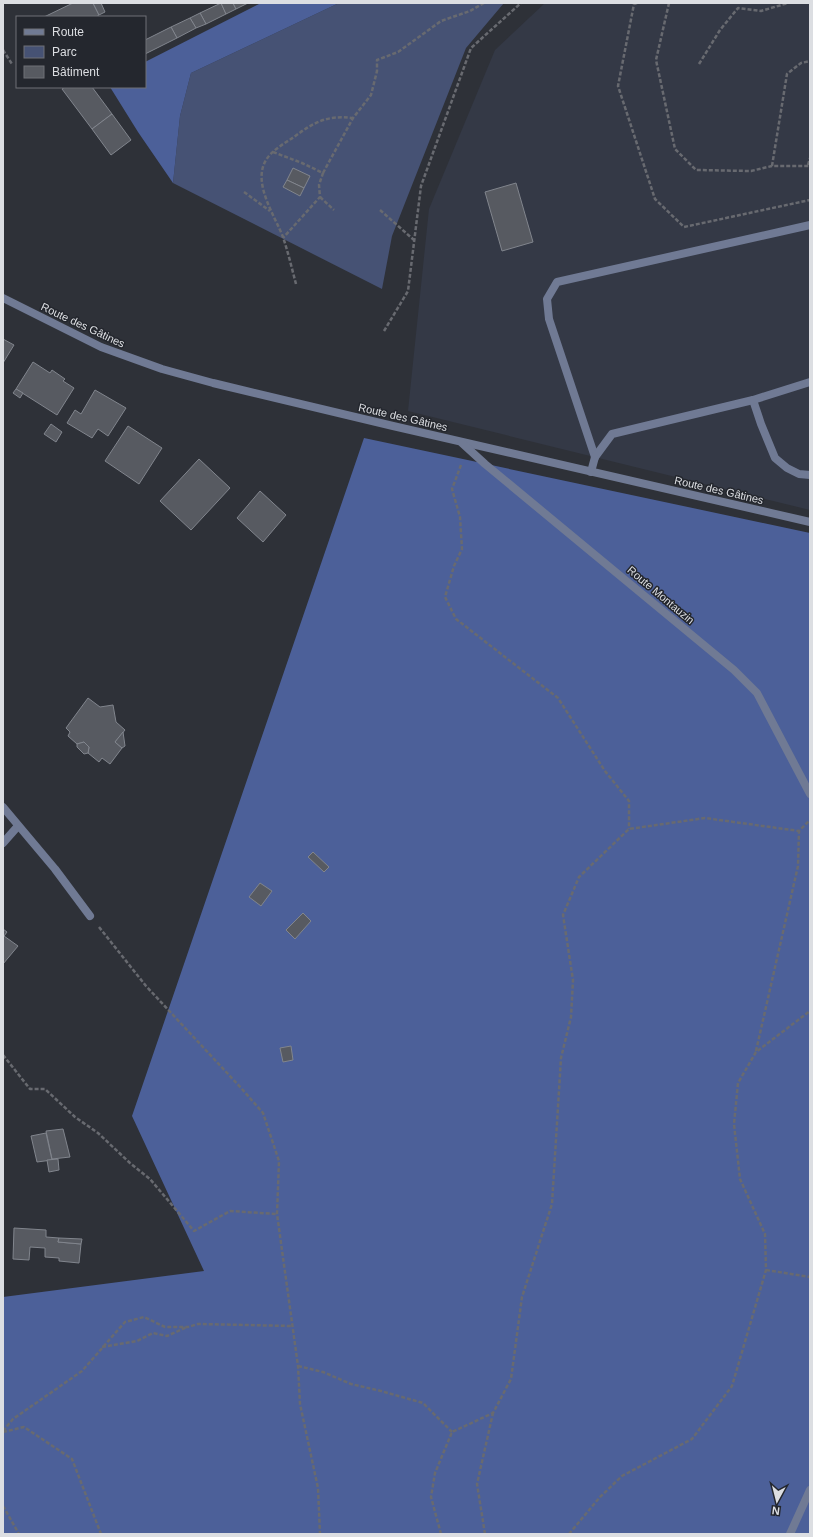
<svg xmlns="http://www.w3.org/2000/svg" width="813" height="1537" viewBox="0 0 813 1537" font-family="Helvetica,sans-serif">
<rect width="100%" height="100%" fill="#2e3138"/>
<path fill="#343946" d="M545,3H810V510L408,411L429,209L495,50Z"/>
<path fill="#465274" d="M339,3H504L466,48L392,236L382,289L173,183L180,116L191,73Z"/>
<g fill="#4c6099">
<path d="M261,3H339L191,73L180,116L173,183L138,132L110,87H145V62Z"/>
<path d="M364,438L810,533V1534H3V1297L204,1271L132,1116Z"/>
</g>
<g fill="#575a61" stroke="#81858d">
<path d="M73,3H93L99,15L96,17H44Z"/>
<path d="M93,3H101L105,12L99,15Z"/>
<path d="M221,3L226,14L206,24L200,13Z"/>
<path d="M221,3H233L236,9L226,14Z"/>
<path d="M233,3H248L236,9Z"/>
<path d="M200,13L206,24L196,28L190,18Z"/>
<path d="M190,18L196,28L177,38L171,27Z"/>
<path d="M171,27L177,38L145,54V40Z"/>
<path d="M65,87H92L112,114L92,129L62,89Z"/>
<path d="M112,114L131,140L111,155L92,129Z"/>
<path d="M293,168L310,176L304,188L287,180Z"/>
<path d="M287,180L304,188L300,196L283,187Z"/>
<path d="M516,183L533,242L502,251L485,192Z"/>
<path d="M3,339L14,345L3,363Z"/>
<path d="M33,362L50,373L52,370L65,379L63,381L74,388L57,415L16,389Z"/>
<path d="M16,389L23,393L20,398L13,393Z"/>
<path d="M95,390L126,408L108,436L98,429L92,438L67,423L75,410L81,414Z"/>
<path d="M51,424L62,432L56,442L44,434Z"/>
<path d="M128,426L162,448L139,484L105,461Z"/>
<path d="M199,459L230,488L191,530L160,501Z"/>
<path d="M260,491L286,515L263,542L237,518Z"/>
<path d="M88,698L100,707L113,705L116,722L125,730L115,742L122,748L110,764L102,758L99,762L88,753L89,747L84,742L77,744L68,736L70,732L66,728Z"/>
<path d="M123,732L125,746L122,748L115,742Z"/>
<path d="M84,742L89,747L88,753L84,754L77,747V744Z"/>
<path d="M313,852L329,867L324,872L308,857Z"/>
<path d="M260,883L272,891L261,906L249,897Z"/>
<path d="M303,913L311,921L295,939L286,930Z"/>
<path d="M3,929L7,932L4,936L18,946L3,964Z"/>
<path d="M291,1046L293,1060L283,1062L280,1048Z"/>
<path d="M63,1129L70,1157L52,1159L46,1131Z"/>
<path d="M46,1133L52,1160L37,1162L31,1136Z"/>
<path d="M58,1159L59,1170L49,1172L47,1160Z"/>
<path d="M14,1228L46,1230V1237L59,1238L58,1242L81,1244L79,1263L59,1261V1258L45,1257V1248L30,1247L29,1260L13,1259Z"/>
<path d="M59,1238L82,1239L81,1244L58,1242Z"/>
</g>
<g fill="none" stroke-linecap="round" stroke-linejoin="round">
<g stroke="#686a70" stroke-width="2.5" stroke-dasharray="4 2" stroke-linecap="butt">
<path d="M637,3L634,4L618,86L655,199L684,227L810,200"/>
<path d="M669,3L656,60L675,149L696,170L751,171L772,166H810"/>
<path d="M3,50L12,64"/>
<path d="M699,64L720,30L738,8L761,11L788,3"/>
<path d="M273,152L302,163L323,173L319,185L320,197L283,238"/>
<path d="M808,165L810,158"/>
<path d="M772,166L787,74L801,63L810,61"/>
<path d="M323,173L353,118L371,95L377,71V60L398,52L441,21L470,11L484,3"/>
<path d="M244,192L270,211"/>
<path d="M320,197L334,210"/>
<path d="M380,210L414,240"/>
<path d="M296,284C292,269 288,252 283,237C275,216 252,183 266,160C272,150 285,143 294,137C314,122 327,115 353,118"/>
<path d="M384,331L408,291L421,186L471,48L521,3"/>
<path d="M461,465L452,489L460,517L462,549L454,566L445,597L456,619L558,698L605,771L629,801V829"/>
<path d="M99,927L146,986L242,1089L263,1113L279,1161L277,1214L298,1366L300,1404L318,1488L320,1534"/>
<path d="M756,1051L798,866L799,831L810,820"/>
<path d="M3,1055L30,1089H45L75,1117L98,1133L130,1163L150,1179L194,1231L230,1211L277,1214"/>
<path d="M766,1270L810,1277"/>
<path d="M102,1347L137,1341L153,1333L167,1336L187,1327"/>
<path d="M298,1366L323,1372L351,1384L381,1391L423,1403L452,1432"/>
<path d="M3,1431L13,1419L82,1371L125,1322L144,1317L165,1327H188L198,1324L292,1326"/>
<path d="M3,1432L24,1427L72,1459L101,1534"/>
<path d="M3,1506L19,1534"/>
<path d="M441,1534L431,1497L435,1473L452,1432L493,1413L511,1379L522,1297L552,1204L561,1058L571,1017L573,980L563,915L579,877L629,829L705,818L799,831"/>
<path d="M485,1534L477,1484L493,1413"/>
<path d="M569,1534L600,1497L622,1476L692,1439L732,1386L766,1270L765,1234L740,1179L734,1124L738,1083L756,1052L810,1011"/>
</g>
<g stroke="#707a94" stroke-width="8">
<path d="M753,400L761,424L775,458L787,468L799,474L810,475"/>
<path d="M595,457L549,319L547,299L557,282L810,225"/>
<path d="M591,472L595,457L612,434L753,400L810,382"/>
<path d="M3,843L18,826"/>
</g>
<g stroke="#707a94" stroke-width="8">
<path d="M3,298L101,347L162,369L213,383L393,426L810,522"/>
<path d="M462,443L485,464L734,670L757,693L810,794"/>
<path d="M3,807L55,869L90,916"/>
<path d="M790,1534L810,1490"/>
</g>
</g>
<g text-anchor="middle" dominant-baseline="central" stroke-width="3" stroke-linejoin="round" paint-order="stroke">
<g font-size="11" fill="#dcdee2" stroke="#24272e">
<text transform="translate(83 325) rotate(25)">Route des Gâtines</text>
<text transform="translate(403 417) rotate(13)">Route des Gâtines</text>
<text transform="translate(719 490) rotate(13)">Route des Gâtines</text>
<text transform="translate(661 595) rotate(40)">Route Montauzin</text>
</g>
</g>
<rect width="813" height="1537" fill="none" stroke="#dcdee2" stroke-width="8"/>
<rect x="16" y="16" width="130" height="72" fill="#24272e" stroke="#6e7076"/>
<rect x="24" y="29" width="20" height="6" fill="#707a94" stroke="#6e7076"/>
<text x="52" y="36" font-size="12" fill="#dcdee2">Route</text>
<rect x="24" y="46" width="20" height="12" fill="#465274" stroke="#6e7076"/>
<text x="52" y="56" font-size="12" fill="#dcdee2">Parc</text>
<rect x="24" y="66" width="20" height="12" fill="#575a61" stroke="#6e7076"/>
<text x="52" y="76" font-size="12" fill="#dcdee2">Bâtiment</text>
<g transform="translate(777 1501) rotate(187)" stroke="#24272e" stroke-width="3" paint-order="stroke">
<path d="M0-3L7 15L0 10L-7 15Z" fill="#dcdee2"/>
<text y="-6" font-size="11" font-weight="bold" text-anchor="middle" fill="#dcdee2">N</text>
</g>
</svg>
